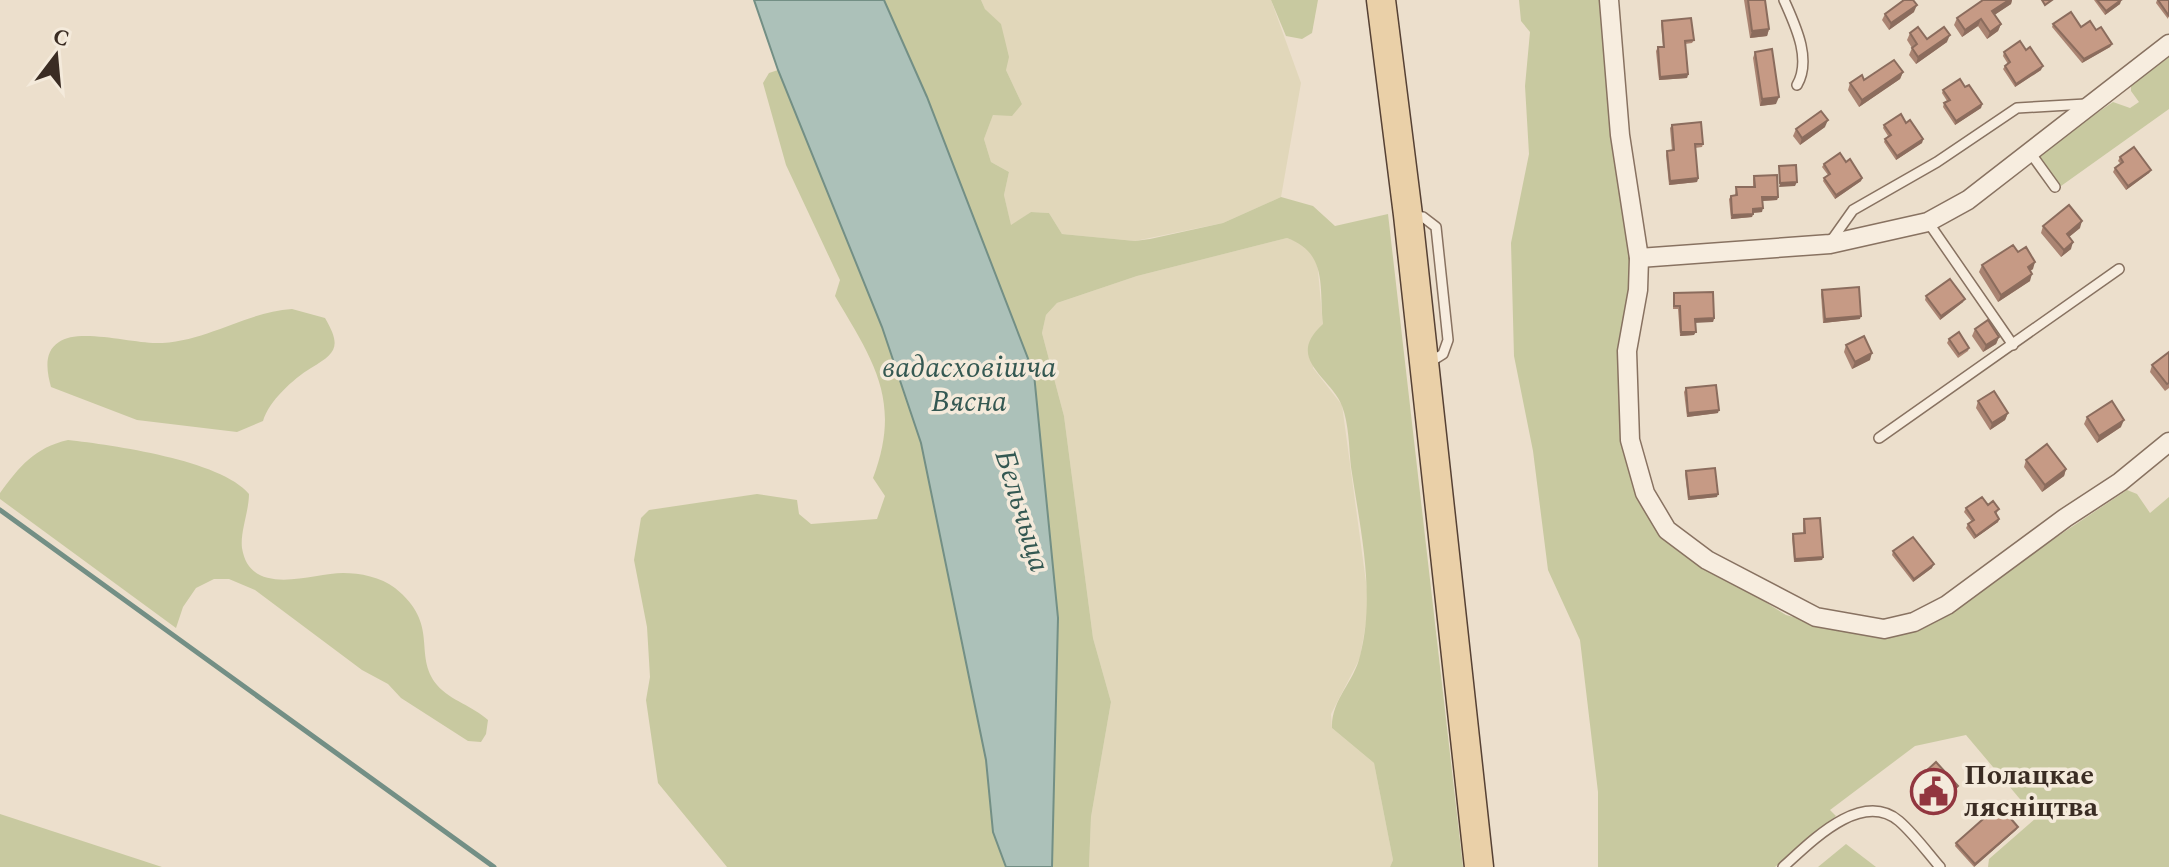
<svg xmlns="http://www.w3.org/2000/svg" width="2169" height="867" viewBox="0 0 2169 867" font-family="Spectral,serif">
<rect width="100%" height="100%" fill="#ecdfcc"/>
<g fill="#e1d7ba">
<path d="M981,0H1271L1301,83L1281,197L1223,223L1135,241L1062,234L1049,213L1031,212L1011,226L1004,195L1009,172L991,162L984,139L993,115L1022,104L1006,70L1001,25L985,9Z"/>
<path d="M1287,238L1305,245L1317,260L1323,325L1313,368L1342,405L1369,604L1360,658L1331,714L1332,728L1374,763L1393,860L1390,867H1089L1091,817L1111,702L1093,638L1064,416L1042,333L1046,315L1057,303L1137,276Z"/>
</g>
<g fill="#c8c9a0">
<path d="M884,0H981L985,9L1001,24L1009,57L1006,70L1022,104L1012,116L993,115L984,139L991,162L1009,172L1004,195L1011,225L1031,212L1049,213L1062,234L1135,241L1150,239L1223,223L1281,197L1313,206L1335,226L1388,214L1463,867H1390L1393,860L1374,763L1332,728C1331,700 1354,682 1360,656C1376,595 1360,528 1351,467C1349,448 1349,424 1342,406C1331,377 1284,359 1323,324C1319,287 1328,253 1287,238L1137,276L1057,303L1046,315L1042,333L1064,416L1093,638L1111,702L1091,817L1089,867H1052L1058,619L1034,374L927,97Z"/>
<path d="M1271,0H1318L1312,33L1302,39L1286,36Z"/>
<path d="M1519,0H1603L1634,259L1637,493L1663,538L1786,615L1860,635H1896L1949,609L2127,490L2137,494L2150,513L2169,497V867H1988L1989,859L2036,818L1966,735L1915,746L1830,810L1836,816L1775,867H1598V792L1580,640L1548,570L1533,451L1514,356L1511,243L1529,154L1525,86L1530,32L1521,21Z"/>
<path d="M2169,53V109L2061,186L2037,154L2113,102L2130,108L2139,102L2131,91V83Z"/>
<path d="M778,70L882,327L921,443L986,760L993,832L1006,867H727L658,783L646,700L650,677L647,627L634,560L641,518L649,510L757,494L797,500L799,514L811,524L877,519L885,496L873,478C902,401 874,362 835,296L840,280L786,165L763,83L769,73Z"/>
<path d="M292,309L325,318C342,347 336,353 311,368C293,379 269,401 263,421L237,432L137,420L51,387C47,372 43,352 59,342C78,328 131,343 156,343C205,343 245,312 292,309Z"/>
<path d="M68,440C112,445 221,460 249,494C249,511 240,532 242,548C250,599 313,573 343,573C360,573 381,577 395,588C441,625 412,654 437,685C451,701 473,706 488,720L486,734L481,742L468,741L401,698L388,684L362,670L255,590L229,579H214L196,588L183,607L176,628L0,499V493C20,466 34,448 68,440Z"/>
<path d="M0,814L162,867H0Z"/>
<path d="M1846,844L1876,867H1818Z"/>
</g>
<path fill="#acc1b9" stroke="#738f85" stroke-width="2" d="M754,0H884L927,97L1034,374L1058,618L1052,867H1006L993,832L986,760L921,443L882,327L778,70Z"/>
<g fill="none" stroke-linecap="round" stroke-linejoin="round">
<path stroke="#738f85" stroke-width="5" d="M0,510L494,867"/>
<defs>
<g id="service">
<path d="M1784,0C1795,25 1812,59 1797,85"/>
<path d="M2029,151L2055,187"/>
<path d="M1414,216L1423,217L1436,227L1448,340L1443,354L1427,364"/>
<path d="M1928,222L2013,345"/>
<path d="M1831,241L1853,210L1937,162L2017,108L2086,104"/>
<path d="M1879,438L2119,269"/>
<path d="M1783,867C1810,843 1861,789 1899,821C1914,834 1927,852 1940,867"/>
</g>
<g id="minor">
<path d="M1609,0L1620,135L1639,258L1638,290L1627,351L1630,440L1645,493L1667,530L1707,560L1816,617L1884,629L1914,622L1947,605L2065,518L2120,482L2169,442"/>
<path d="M1639,258L1830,244L1928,222L1968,200L2169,44"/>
</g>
<path id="primary" d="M1381,0L1408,215L1479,867"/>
</defs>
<use href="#service" stroke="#887261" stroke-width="12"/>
<use href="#minor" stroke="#887261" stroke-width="21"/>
<use href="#primary" stroke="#564134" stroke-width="31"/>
<use href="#service" stroke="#f7eddf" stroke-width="9"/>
<use href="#minor" stroke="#f7eddf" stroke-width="18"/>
<use href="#primary" stroke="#ead0a8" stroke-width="28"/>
</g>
<g fill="#aa8472">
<path d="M1744,0H1765L1769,29L1767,36L1750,38Z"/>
<path d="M1983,0H2012L2011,4L1994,15L2001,24L1998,31L1987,39L1978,26L1962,37L1954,25L1957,18Z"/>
<path d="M2094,0H2121L2120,4L2105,15Z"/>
<path d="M2157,0H2169L2168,19L2156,3Z"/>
<path d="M1914,12L1889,30L1882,20L1885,14Z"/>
<path d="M1662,21L1694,40L1692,43L1685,44L1688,74L1687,78L1659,80L1656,51L1658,47H1663L1661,24Z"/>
<path d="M2053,24L2081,27L2096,30L2112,44L2110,47L2082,63L2052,27Z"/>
<path d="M1910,33L1927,39L1947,42L1916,64L1909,55L1912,48L1907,40Z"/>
<path d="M2026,50L2041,70L2015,87L2003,69L2005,66L2008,64L2003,56L2004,52Z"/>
<path d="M1755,52L1776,104L1760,106L1753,58Z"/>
<path d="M1903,72L1900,79L1859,107L1848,90L1850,83Z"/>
<path d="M1965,87L1982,104L1981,108L1955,125L1943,107L1944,103L1947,101L1942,93L1943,90Z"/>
<path d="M1906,123L1923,139L1922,143L1896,160L1884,142L1885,139L1888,136L1883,128L1884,125Z"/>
<path d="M1672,125L1703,144L1702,147L1695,148L1698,178L1697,182L1669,185L1666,155L1667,151H1672L1670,128Z"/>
<path d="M1825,127L1800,145L1793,136L1796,129Z"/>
<path d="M2120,157L2151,170L2149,173L2126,190L2113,172L2115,168L2121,164L2118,161Z"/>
<path d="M1846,162L1862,178L1861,181L1835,199L1823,181L1824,178L1828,175L1822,167L1824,164Z"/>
<path d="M1754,176L1778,197L1777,200L1762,201V212L1753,213L1752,217L1731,219L1729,199L1731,196L1735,195L1736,187H1753V179Z"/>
<path d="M2043,226L2080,228L2069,237L2071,249L2061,257L2041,233Z"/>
<path d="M2018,252L2033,269L2030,271V281L1998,302L1979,272L1982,265Z"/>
<path d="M1822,290L1860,319L1823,323L1821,294Z"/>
<path d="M1674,293L1714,318L1713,322H1695L1694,335L1680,336L1678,309H1673V296Z"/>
<path d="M1926,296L1963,302L1940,320L1925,300Z"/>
<path d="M1975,329L1999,337L1996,344L1983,352L1972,336Z"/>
<path d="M1949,339L1969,348L1968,351L1958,358L1947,343Z"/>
<path d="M1846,345L1870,360L1852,369L1844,352Z"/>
<path d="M2169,352V388L2165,391L2150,372L2152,365Z"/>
<path d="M1686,388L1718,413L1687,417L1684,392Z"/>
<path d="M1978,401L2008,413L2005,420L1990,430L1976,408Z"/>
<path d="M2087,417L2121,427L2097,443L2084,424Z"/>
<path d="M2026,460L2066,469L2064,476L2042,492L2024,467Z"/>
<path d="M1686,471L1717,497L1688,500L1685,474Z"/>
<path d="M1988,505L1999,509L1996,514L1999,519L1998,522L1974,539L1966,528L1968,524L1972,522L1964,512L1966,508Z"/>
<path d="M1804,519L1823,557L1822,560L1794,562L1792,538L1793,534L1803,533V523Z"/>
<path d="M1893,551L1932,568L1913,582L1892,555Z"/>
<path d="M1914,782L1955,793L1932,813L1911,789Z"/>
<path d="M2018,827L2016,830L1974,867L1955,846L1956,843Z"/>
</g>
<g fill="#8b6c5d">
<path d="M2009,0H2012L2011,4L1990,18L1992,11Z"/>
<path d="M2121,0L2120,4L2105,15L2106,11Z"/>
<path d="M1917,5L1914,12L1889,30L1891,23Z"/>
<path d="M1981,19L1978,26L1962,37L1965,30Z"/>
<path d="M2001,24L1998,31L1987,39L1990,32Z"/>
<path d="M1769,29L1767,36L1750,38L1752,31Z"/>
<path d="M1950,35L1947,42L1916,64L1918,57Z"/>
<path d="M2112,44L2110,47L2082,63L2084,59Z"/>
<path d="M2043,66L2041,70L2015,87L2016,84Z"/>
<path d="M1903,72L1900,79L1859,107L1862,100Z"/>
<path d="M1688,74L1687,78L1659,80L1660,77Z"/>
<path d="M1779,97L1776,104L1760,106L1762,99Z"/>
<path d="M1982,104L1981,108L1955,125L1956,121Z"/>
<path d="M1828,120L1825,127L1800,145L1802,138Z"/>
<path d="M1923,139L1922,143L1896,160L1897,156Z"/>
<path d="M2151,170L2149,173L2126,190L2128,186Z"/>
<path d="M1698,178L1697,182L1669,185L1670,181Z"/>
<path d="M1862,178L1861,181L1835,199L1836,195Z"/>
<path d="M1797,182L1795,186L1779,187L1780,183Z"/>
<path d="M1762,197H1778L1777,200L1761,201Z"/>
<path d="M1763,208L1762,212L1751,213L1753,209Z"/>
<path d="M1753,214L1752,217L1731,219L1732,215Z"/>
<path d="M2082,221L2080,228L2064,241L2067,234Z"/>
<path d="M2073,242L2071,249L2061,257L2064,250Z"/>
<path d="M2035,262L2033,269L2025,274L2028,267Z"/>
<path d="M2032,274L2030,281L1998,302L2001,295Z"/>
<path d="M1965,299L1963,302L1940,320L1941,316Z"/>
<path d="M1861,316L1860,319L1823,323L1825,319Z"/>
<path d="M1714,318L1713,322L1694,323L1695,319Z"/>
<path d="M1681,332H1696L1694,335L1680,336Z"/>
<path d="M1999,337L1996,344L1983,352L1986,345Z"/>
<path d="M1872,353L1870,360L1852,369L1855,362Z"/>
<path d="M1719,410L1718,413L1687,417L1688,413Z"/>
<path d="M2008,413L2005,420L1990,430L1992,423Z"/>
<path d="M2124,420L2121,427L2097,443L2099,436Z"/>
<path d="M2066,469L2064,476L2042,492L2045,485Z"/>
<path d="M1718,494L1717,497L1688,500L1689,497Z"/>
<path d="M1999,519L1998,522L1974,539L1976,536Z"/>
<path d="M1823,557L1822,560L1794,562L1795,559Z"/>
<path d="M1934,564L1932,568L1913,582L1914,579Z"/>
<path d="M1958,786L1955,793L1932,813L1935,806Z"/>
<path d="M2018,827L2016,830L1974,867L1975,864Z"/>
</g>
<g fill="#c69a85" stroke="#8b6c5d" stroke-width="2">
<path d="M1748,0H1765L1769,29L1752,31Z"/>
<path d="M1904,0H1913L1917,5L1891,23L1885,14Z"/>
<path d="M1983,0H2009L1992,11L2001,24L1990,32L1981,19L1965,30L1957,18Z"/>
<path d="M2042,0H2052L2045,5Z"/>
<path d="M2097,0H2121L2106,11Z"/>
<path d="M2158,0H2169V16Z"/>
<path d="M2071,12L2081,27L2090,21L2096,30L2101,27L2112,44L2084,59L2053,24Z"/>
<path d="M1691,18L1694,40L1685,41L1688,74L1660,77L1658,47H1664L1662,21Z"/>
<path d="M1918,27L1927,39L1944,27L1950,35L1918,57L1912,48L1917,44L1910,33Z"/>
<path d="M2020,41L2026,50L2030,47L2043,66L2016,84L2005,66L2010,62L2004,52Z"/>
<path d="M1772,49L1779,97L1762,99L1755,52Z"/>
<path d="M1894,60L1903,72L1862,100L1850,83L1862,75L1864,80Z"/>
<path d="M1960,79L1965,87L1969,85L1982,104L1956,121L1944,103L1950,100L1943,90Z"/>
<path d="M1821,111L1828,120L1802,138L1796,129Z"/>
<path d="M1901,114L1906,123L1910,120L1923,139L1897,156L1885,139L1891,135L1884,125Z"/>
<path d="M1701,122L1703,144H1695L1698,178L1670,181L1667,151L1674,150L1672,125Z"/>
<path d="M2134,147L2151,170L2128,186L2115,168L2123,162L2120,157Z"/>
<path d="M1840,153L1846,162L1850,159L1862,178L1836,195L1824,178L1830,174L1824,164Z"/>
<path d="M1796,165L1797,182L1780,183L1779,166Z"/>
<path d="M1777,175L1778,197H1762L1763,208L1753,209V214L1732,215L1731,196L1737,195L1736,187H1755L1754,176Z"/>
<path d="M2069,205L2082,221L2067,234L2073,242L2064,250L2043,226Z"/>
<path d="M2013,245L2018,252L2026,247L2035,262L2028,267L2032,274L2001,295L1982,265Z"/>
<path d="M1950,279L1965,299L1941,316L1926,296Z"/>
<path d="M1859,287L1861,316L1825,319L1822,290Z"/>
<path d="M1713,292L1714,318L1695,319L1696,332H1681L1680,306H1674V293Z"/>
<path d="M1988,320L1999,337L1986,345L1975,329Z"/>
<path d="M1959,332L1969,348L1959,354L1949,339Z"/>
<path d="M1864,336L1872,353L1855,362L1846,345Z"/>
<path d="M2169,352V383L2167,384L2152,365Z"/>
<path d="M1716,385L1719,410L1688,413L1686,388Z"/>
<path d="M1994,391L2008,413L1992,423L1978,401Z"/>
<path d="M2112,401L2124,420L2099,436L2087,417Z"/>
<path d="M2047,444L2066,469L2045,485L2026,460Z"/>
<path d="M1715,468L1718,494L1689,497L1686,471Z"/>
<path d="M1982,497L1988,505L1993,501L1999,509L1995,512L1999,519L1976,536L1968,524L1974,520L1966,508Z"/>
<path d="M1820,518L1823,557L1795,559L1793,534L1805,533L1804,519Z"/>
<path d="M1913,537L1934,564L1914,579L1893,551Z"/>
<path d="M1936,762L1958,786L1935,806L1914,782Z"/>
<path d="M1999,805L2018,827L1975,864L1956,843Z"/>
</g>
<defs>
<symbol id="civic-ring" viewBox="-11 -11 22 22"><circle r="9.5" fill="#f4eadb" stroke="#92363f" stroke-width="1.5"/><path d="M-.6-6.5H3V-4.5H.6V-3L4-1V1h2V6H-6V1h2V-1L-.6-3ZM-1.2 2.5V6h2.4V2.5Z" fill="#92363f"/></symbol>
</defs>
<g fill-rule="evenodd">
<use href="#civic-ring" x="1908" y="766" width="51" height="51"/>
</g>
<g text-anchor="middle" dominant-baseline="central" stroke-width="7" stroke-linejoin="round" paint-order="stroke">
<g font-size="28" font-weight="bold" fill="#3a2c23" stroke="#f4eadb" text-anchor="start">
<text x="1964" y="775">Полацкае<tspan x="1964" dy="32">лясніцтва</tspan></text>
</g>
<g font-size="30" font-style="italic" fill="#345852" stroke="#f4eadb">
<text x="969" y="368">вадасховішча<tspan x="969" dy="34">Вясна</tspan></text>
<text transform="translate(1022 511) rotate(73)">Бельчыца</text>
</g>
</g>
<g transform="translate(56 56) rotate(16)" stroke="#f4eadb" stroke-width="6" paint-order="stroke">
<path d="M0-6L14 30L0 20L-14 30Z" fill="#3a2c23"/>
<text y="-12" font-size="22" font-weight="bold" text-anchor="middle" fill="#3a2c23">С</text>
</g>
</svg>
